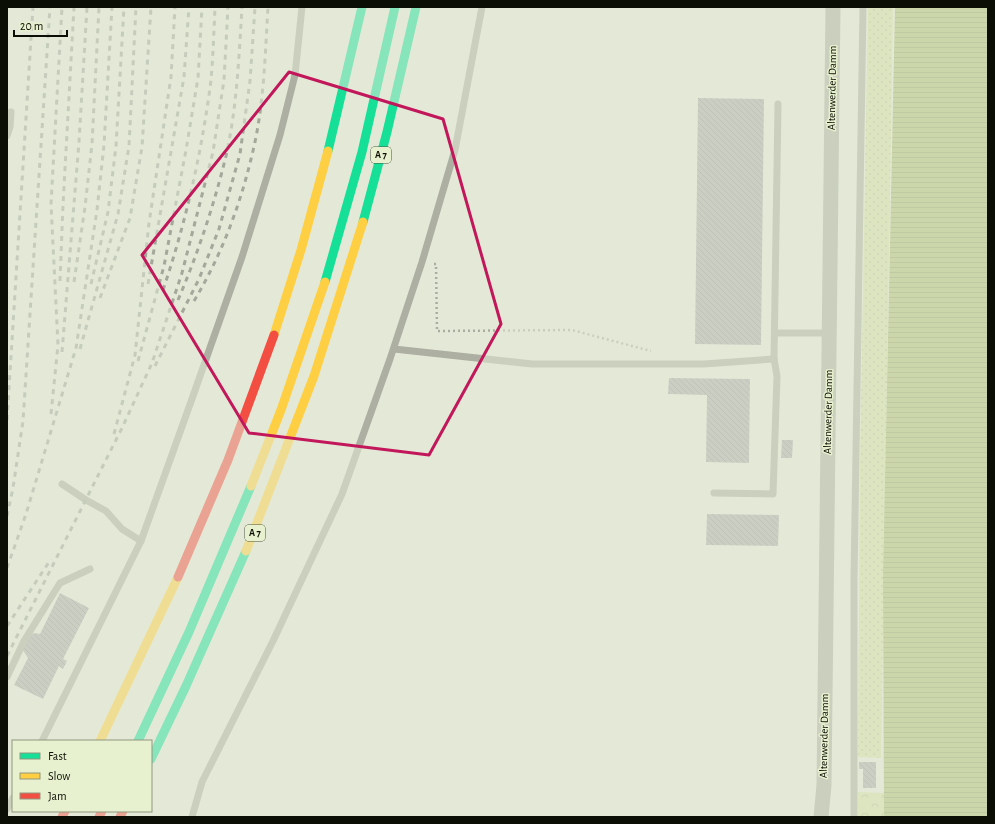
<svg xmlns="http://www.w3.org/2000/svg" width="995" height="824" viewBox="0 0 995 824" font-family="'Alegreya Sans',sans-serif">
<defs>
<pattern id="grass-dots" width="8" height="8" patternUnits="userSpaceOnUse"><rect width="8" height="8" fill="#d3e1a5"/><path d="M2 2h.1M6 6h.1" fill="none" stroke="#b4c08c" stroke-width="1.8" stroke-linecap="round"/></pattern>
<pattern id="forest-crowns" width="20" height="18" patternUnits="userSpaceOnUse"><rect width="20" height="18" fill="#d3e1a5"/><path d="M2 6a3 3 0 1 1 6 0M12 15a3 3 0 1 1 6 0" fill="none" stroke="#b4c08c"/></pattern>
<pattern id="water-rules" width="6" height="5" patternUnits="userSpaceOnUse"><rect width="6" height="5" fill="#adbe74"/><path d="M0 2.5h6" fill="none" stroke="#94a263"/></pattern>
<pattern id="building-back-hatch" width="6" height="6" patternUnits="userSpaceOnUse"><rect width="6" height="6" fill="#aeafac"/><path d="M-1 5l2 2M0 0l6 6M5-1l2 2" fill="none" stroke="#949592"/></pattern>
</defs>
<rect width="100%" height="100%" fill="#e4e9d7"/>
<path fill="url(#grass-dots)" d="M868,7H893L881,758L858,757L860,462Z"/>
<path fill="url(#forest-crowns)" d="M858,792L884,793V817H858Z"/>
<path fill="url(#water-rules)" d="M895,7H988V817H884L883,578Z"/>
<g fill="url(#building-back-hatch)">
<path d="M698,98L764,99L761,345L695,344Z"/>
<path d="M669,378L750,379L749,463L706,462L707,395L668,394Z"/>
<path d="M782,440H793L792,458H781Z"/>
<path d="M707,514L779,515L778,546L706,545Z"/>
<path d="M60,593L89,608L63,659L67,661L63,669L59,666L43,699L14,685L28,658L22,649L29,635L35,633L40,634Z"/>
<path d="M859,762H876V788H863V769H859Z"/>
</g>
<g fill="none" stroke-linecap="round" stroke-linejoin="round">
<path stroke="#a9ada0" stroke-width="2.5" stroke-dasharray="2 3" stroke-linecap="butt" d="M434,264H436L437,331L572,330L651,351"/>
<g stroke="#acafa1" stroke-width="7">
<path d="M7,136L10,127L11,112"/>
<path d="M776,333H829"/>
<path d="M394,349L532,364H704L774,359"/>
<path d="M62,484L86,500L106,511L122,529L141,541"/>
<path d="M714,493L773,494L777,376L774,359L778,104"/>
<path d="M7,677L24,641L60,583L90,569"/>
<path d="M42,741L141,541L193,396L242,257L280,135L295,75L302,7"/>
<path d="M7,809L13,798"/>
<path d="M192,817L202,782L273,641L342,494L390,359L422,262L455,150L482,7"/>
<path d="M854,817V579L863,7"/>
</g>
<path stroke="#acafa1" stroke-width="15" d="M821,817L824,785L833,7"/>
<g stroke="#16e098" stroke-width="9">
<path d="M328,151L362,7"/>
<path d="M363,222L387,132L416,7"/>
<path d="M325,282L362,152L395,7"/>
<path d="M138,741L189,632L251,486"/>
<path d="M151,759L186,686L246,551"/>
</g>
<g stroke="#ffcf43" stroke-width="9">
<path d="M274,335L301,250L328,151"/>
<path d="M251,486L281,410L325,282"/>
<path d="M246,551L314,376L363,222"/>
<path d="M100,741L178,577"/>
</g>
<g stroke="#f24e42" stroke-width="9">
<path d="M178,577L228,460L274,335"/>
<path d="M62,817L65,811"/>
<path d="M99,817L102,811"/>
<path d="M120,817L123,811"/>
</g>
<g stroke="#a3a89a" stroke-width="3" stroke-dasharray="5 5" stroke-linecap="butt">
<path d="M60,281L63,205L74,7"/>
<path d="M74,282L85,207L92,144L99,7"/>
<path d="M91,284L108,212L116,146L124,7"/>
<path d="M148,284L184,77L189,7"/>
<path d="M163,290C186,222 202,151 211,80C213,56 214,31 215,7"/>
<path d="M100,298L130,218L142,147L151,7"/>
<path d="M178,300C198,253 214,205 226,156C237,107 239,56 242,7"/>
<path d="M194,301C221,256 240,206 252,155C264,107 265,56 268,7"/>
<path d="M80,349L118,214L129,146L136,7"/>
<path d="M62,352L79,142L87,7"/>
<path d="M138,361L164,266L186,150L198,78L202,7"/>
<path d="M155,366L199,279L219,229L240,154L250,81L255,7"/>
<path d="M51,414L58,345L51,204L62,7"/>
<path d="M7,420L33,7"/>
<path d="M114,434L135,355L149,223L171,77L175,7"/>
<path d="M7,516L13,488L23,421L50,7"/>
<path d="M7,568L26,514L76,348L97,210L104,145L112,7"/>
<path d="M7,626L51,559"/>
<path d="M7,656L122,428L152,363L182,273L213,152L224,80L228,7"/>
</g>
</g>
<path d="M0 0H995V824H0ZM289,72L443,119L501,324L429,455L249,433L142,255Z" fill="#e4e9d7" fill-opacity=".55" fill-rule="evenodd"/>
<path fill="none" stroke="#c2185b" stroke-width="3" stroke-linejoin="round" d="M289,72L443,119L501,324L429,455L249,433L142,255Z"/>
<g text-anchor="middle" dominant-baseline="central" stroke-width="3" stroke-linejoin="round" paint-order="stroke">
<g fill="#e8f1cf" stroke="#4d5241" stroke-width="1">
<rect x="371" y="147" width="20" height="16" rx="3"/>
<rect x="245" y="525" width="20" height="16" rx="3"/>
</g>
<g font-size="10" font-weight="bold" fill="#0b0e04">
<text x="381" y="155">A 7</text>
<text x="255" y="533">A 7</text>
</g>
<g font-size="11" fill="#0b0e04" stroke="#e8f1cf">
<text transform="translate(832 88) rotate(-89)">Altenwerder Damm</text>
<text transform="translate(828 412) rotate(-89)">Altenwerder Damm</text>
<text transform="translate(824 736) rotate(-89)">Altenwerder Damm</text>
</g>
</g>
<rect width="995" height="824" fill="none" stroke="#0b0e04" stroke-width="16"/>
<rect x="12" y="740" width="140" height="72" fill="#e8f1cf" stroke="#90967e"/>
<rect x="20" y="753" width="20" height="6" fill="#16e098" stroke="#90967e"/>
<text x="48" y="760" font-size="12" fill="#0b0e04">Fast</text>
<rect x="20" y="773" width="20" height="6" fill="#ffcf43" stroke="#90967e"/>
<text x="48" y="780" font-size="12" fill="#0b0e04">Slow</text>
<rect x="20" y="793" width="20" height="6" fill="#f24e42" stroke="#90967e"/>
<text x="48" y="800" font-size="12" fill="#0b0e04">Jam</text>
<path d="M14 30v6h53v-6" fill="none" stroke="#0b0e04" stroke-width="2"/>
<text x="20" y="30" font-size="12" fill="#0b0e04" stroke="#e8f1cf" stroke-width="3" paint-order="stroke">20 m</text>
</svg>
